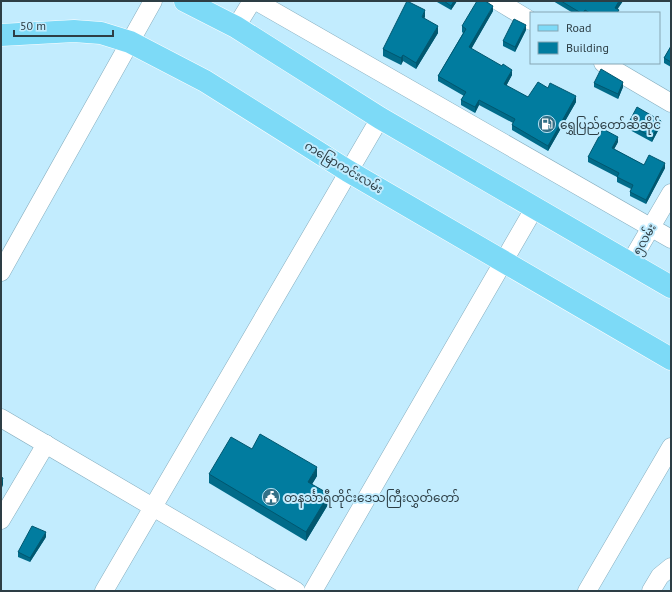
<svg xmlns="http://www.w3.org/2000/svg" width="672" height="592" viewBox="0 0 672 592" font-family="'PT Sans','Noto Sans Myanmar',sans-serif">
<rect width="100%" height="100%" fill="#c2ecfe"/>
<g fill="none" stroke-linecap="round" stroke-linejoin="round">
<defs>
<g id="minor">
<path d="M256,1L671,239"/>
<path d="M498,1L531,21"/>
<path d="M236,27L252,1"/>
<path d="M603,63L671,103"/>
<path d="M630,263L671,193"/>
<path d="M1,272L153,1"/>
<path d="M1,418L296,591"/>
<path d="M1,520L46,444"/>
<path d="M104,591L380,118"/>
<path d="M313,591L535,207"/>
<path d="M587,591L671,447"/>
<path d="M651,591L660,576L671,567"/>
</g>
<g id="major">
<path d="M185,1L236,27L380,118L671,287"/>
<path d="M1,35L74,31L101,33L130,42L205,81L348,171L671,359"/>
</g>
</defs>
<use href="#minor" stroke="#86aebf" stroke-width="19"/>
<use href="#major" stroke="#fff" stroke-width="23"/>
<use href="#minor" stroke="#fff" stroke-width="18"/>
<use href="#major" stroke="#7ddaf7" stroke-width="22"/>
</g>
<g fill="#016b89">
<path d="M437,1H457L451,10L437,2Z"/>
<path d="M553,1H623L617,9L619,13H573Z"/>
<path d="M493,11L471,49L512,75L506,86L528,97L548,88L576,102L548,151L512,130V125L513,123L479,105L475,113L461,105V100L464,96L438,81V76L463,33L462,32V26Z"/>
<path d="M425,17L424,18L438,33L416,69L403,61L401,65L383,56V49Z"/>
<path d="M526,30L515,52L503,46V41Z"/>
<path d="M671,46V67L664,63V58Z"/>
<path d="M594,83L623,87L618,99L594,87Z"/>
<path d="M628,124L661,125L652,142L628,129Z"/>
<path d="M618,142L614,149L644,165L665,168L646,204L630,196V192L631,189L617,182V177L588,162V157Z"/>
<path d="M209,474L317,476L312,484L329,503L306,541L209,483Z"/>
<path d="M46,537L30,562L18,557V552Z"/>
</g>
<g fill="#01576f">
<path d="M454,1H457L451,10V6Z"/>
<path d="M619,1H623L615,13V8Z"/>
<path d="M493,6V11L469,53V47Z"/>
<path d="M425,10V17L422,23V17Z"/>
<path d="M526,25V30L515,52V47Z"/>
<path d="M438,26V33L416,69V63Z"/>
<path d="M403,55V61L401,65V58Z"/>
<path d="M512,70V75L504,90V84Z"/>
<path d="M623,82V87L618,99V94Z"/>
<path d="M576,96V102L548,151V146Z"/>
<path d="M479,100V105L475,113V107Z"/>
<path d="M661,121V125L652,142V137Z"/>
<path d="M618,137V142L612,153V148Z"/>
<path d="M665,163V168L646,204V200Z"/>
<path d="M317,467V476L308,491V482Z"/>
<path d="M3,478V485L1,490V483Z"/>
<path d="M329,494V503L306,541V532Z"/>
<path d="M46,532V537L30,562V558Z"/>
</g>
<g fill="#017c9f" stroke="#01576f">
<path d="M407,1L425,10L422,17L438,26L416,63L403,55L401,58L383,49Z"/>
<path d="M444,1H454L451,6Z"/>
<path d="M477,1H485L493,6L469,47L502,66L503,64L512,70L504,84L528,97L538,82L548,88L550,83L576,96L548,146L512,125L515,119L479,100L475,107L461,100L466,92L438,76L466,29L462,26Z"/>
<path d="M561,1H619L615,8L619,10L617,13H590L585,10L583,13H581Z"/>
<path d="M514,19L526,25L515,47L503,41Z"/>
<path d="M671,46V62L664,58Z"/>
<path d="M601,69L623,82L618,94L594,83Z"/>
<path d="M637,107L661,121L652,137L628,124Z"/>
<path d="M603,129L618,137L612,148L644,165L649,155L665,163L646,200L630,192L633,185L617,177L619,173L588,157Z"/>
<path d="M260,434L317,467L308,482L329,494L306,532L209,474L231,437L252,449Z"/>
<path d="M1,477L3,478L1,483Z"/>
<path d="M32,526L46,532L30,558L18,552Z"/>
</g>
<defs>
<symbol id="fuel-disc" viewBox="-11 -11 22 22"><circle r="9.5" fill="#337087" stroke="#c2ecfe"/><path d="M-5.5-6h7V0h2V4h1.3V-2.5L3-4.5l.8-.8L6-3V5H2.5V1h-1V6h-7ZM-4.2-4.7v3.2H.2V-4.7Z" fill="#fff"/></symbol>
<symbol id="civic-disc" viewBox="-11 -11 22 22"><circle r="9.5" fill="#337087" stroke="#c2ecfe"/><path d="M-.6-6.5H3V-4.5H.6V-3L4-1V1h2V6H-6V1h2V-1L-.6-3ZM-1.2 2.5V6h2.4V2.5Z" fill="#fff"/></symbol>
</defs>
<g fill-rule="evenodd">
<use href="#fuel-disc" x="537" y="114" width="20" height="20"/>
<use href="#civic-disc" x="261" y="487" width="20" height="20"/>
</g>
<g text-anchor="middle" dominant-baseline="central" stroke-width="4" stroke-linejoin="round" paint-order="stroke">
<g font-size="12" fill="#2d3e45" stroke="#c2ecfe" text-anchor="start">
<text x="560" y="124">ရွှေပြည်တော်ဆီဆိုင်</text>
<text x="284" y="497">တနင်္သာရီတိုင်းဒေသကြီးလွှတ်တော်</text>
</g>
<g font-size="12" fill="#2d3e45" stroke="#c2ecfe">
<text transform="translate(344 167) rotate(31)">ကမြောကင်းလမ်း</text>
<text transform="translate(644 239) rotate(-60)">၅လမ်း</text>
</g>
</g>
<rect width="672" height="592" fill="none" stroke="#2d3e45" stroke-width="4"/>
<rect x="530" y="12" width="130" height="52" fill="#c2ecfe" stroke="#86a6b4"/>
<rect x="538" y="25" width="20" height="6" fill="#7ddaf7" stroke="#86a6b4"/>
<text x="566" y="32" font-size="12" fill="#2d3e45">Road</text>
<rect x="538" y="42" width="20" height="12" fill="#017c9f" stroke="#86a6b4"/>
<text x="566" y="52" font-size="12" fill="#2d3e45">Building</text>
<path d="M14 30v6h99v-6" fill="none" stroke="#2d3e45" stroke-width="2"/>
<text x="20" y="30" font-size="12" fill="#2d3e45" stroke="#c2ecfe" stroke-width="3" paint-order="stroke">50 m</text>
</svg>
